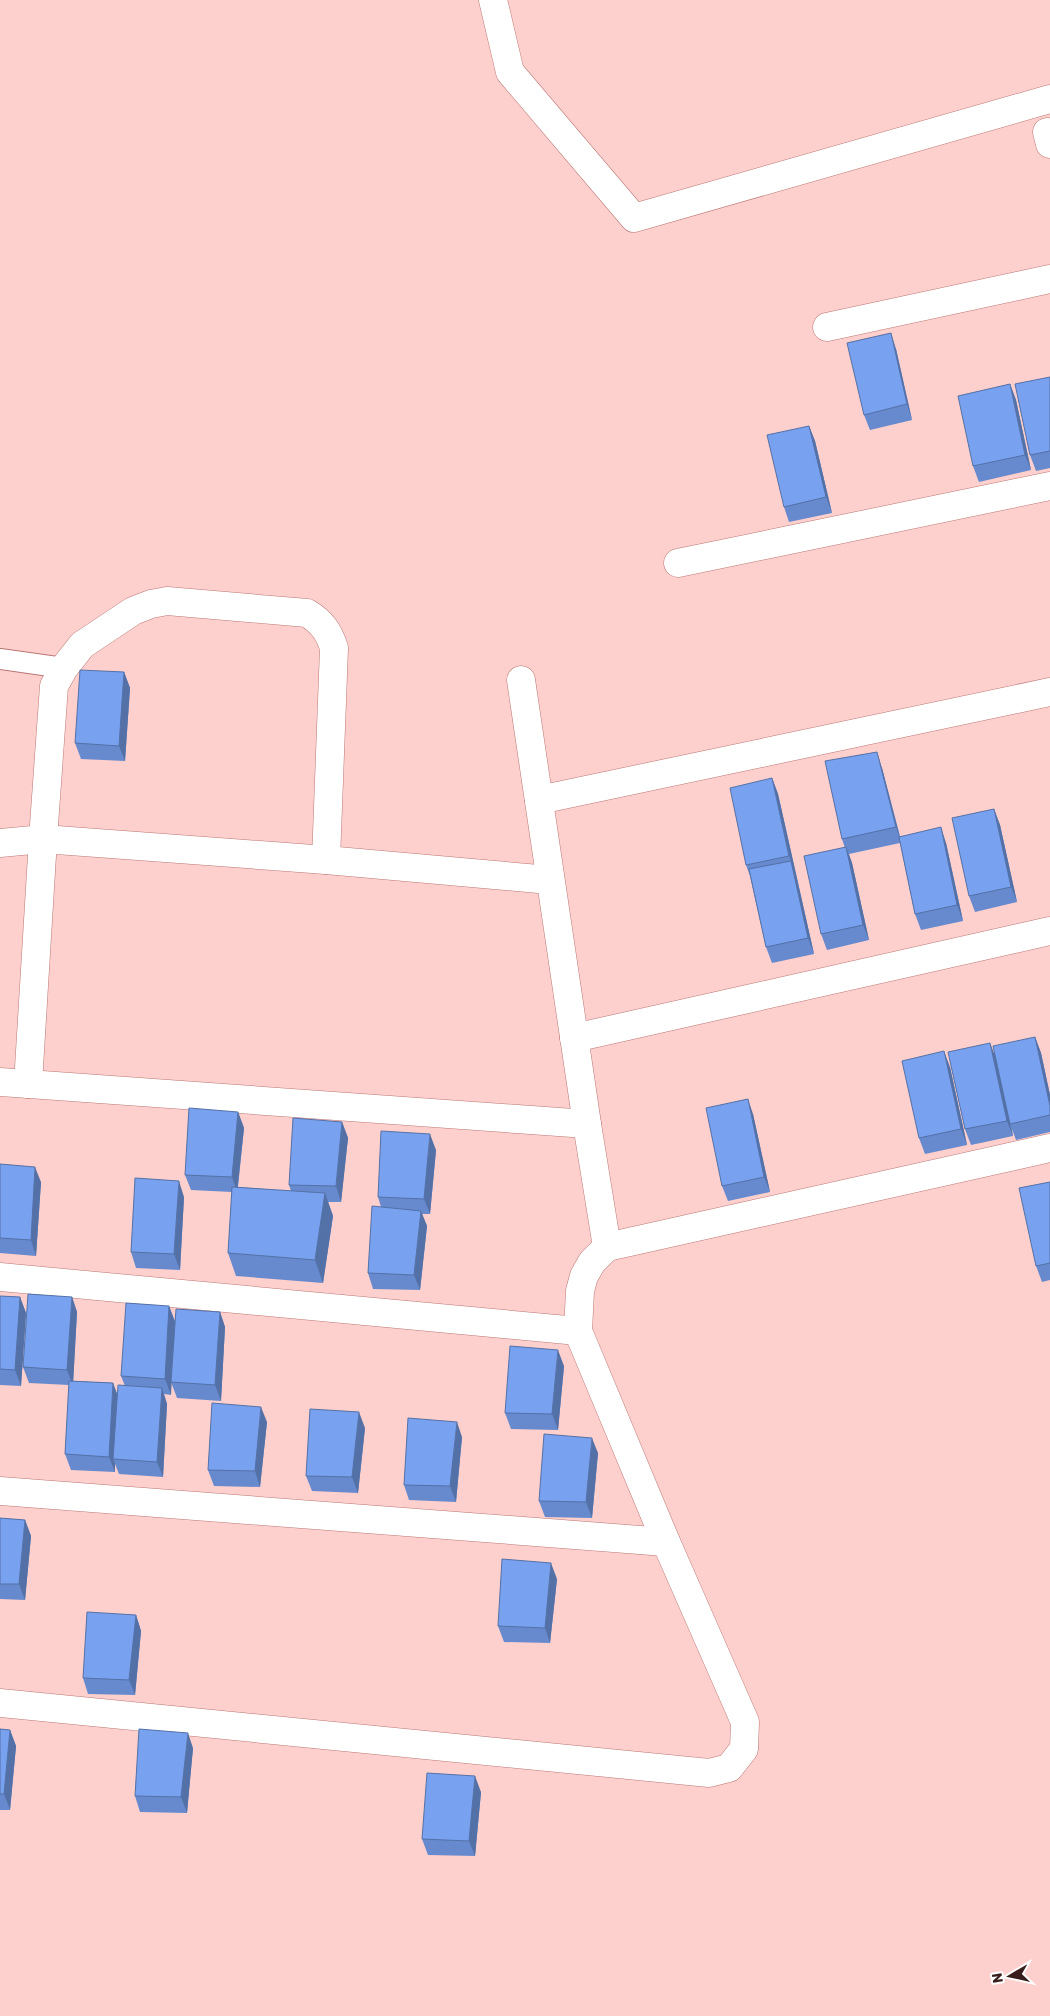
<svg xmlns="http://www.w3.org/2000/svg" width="1050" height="2016" viewBox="0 0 1050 2016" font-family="Rubik,sans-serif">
<rect width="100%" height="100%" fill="#fdd0cd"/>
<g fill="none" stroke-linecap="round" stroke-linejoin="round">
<defs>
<path id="lane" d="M0,659L64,668"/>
<g id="street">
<path d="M493,0L510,72L634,218L1050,99"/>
<path d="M1047,132L1050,144"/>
<path d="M827,327L1050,279"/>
<path d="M678,563L1050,486"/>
<path d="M521,680L587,1124"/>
<path d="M539,800L1050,692"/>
<path d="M0,843L43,839L54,686L64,668L82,645L133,611L151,604L167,601L307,613C322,622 329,632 334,648L326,860"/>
<path d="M574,1038L1050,931"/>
<path d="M0,1082L587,1124L607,1247"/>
<path d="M28,1084L43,839L326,860L550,880"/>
<path d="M0,1277L578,1331"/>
<path d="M0,1491L666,1542"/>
<path d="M0,1703L709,1773L729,1768L744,1749L745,1722L666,1542L578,1331L580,1291L584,1276L592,1262L607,1247L1050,1148"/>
</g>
</defs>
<use href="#lane" stroke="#bb7774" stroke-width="22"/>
<use href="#street" stroke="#bb7774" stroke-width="29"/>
<use href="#lane" stroke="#fff" stroke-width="20"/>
<use href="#street" stroke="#fff" stroke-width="28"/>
</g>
<g fill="#678ace">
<path d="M896,349L912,420L870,430L864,415Z"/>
<path d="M1050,377V468L1036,471L1030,455Z"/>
<path d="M1010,384L1016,400L1031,470L979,482L973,466Z"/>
<path d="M809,426L815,441L832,513L789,522L784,507Z"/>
<path d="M124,672L130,688L125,761L81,759L75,743Z"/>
<path d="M882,768L900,836L946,843L963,921L921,930L915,914L900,843L849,854L852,863L869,940L827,950L821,934L845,848L842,839Z"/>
<path d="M772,778L778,794L814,954L772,963L766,947L750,876L746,865Z"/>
<path d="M994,809L1000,825L1017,902L975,912L969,896Z"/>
<path d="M1035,1037L1041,1053L1050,1095V1132L1016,1140L1012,1129L1013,1136L971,1145L965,1129L994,1053Z"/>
<path d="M950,1067L967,1145L925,1154L919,1138Z"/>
<path d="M238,1112L244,1128L238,1187L291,1191L289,1185L342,1122L348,1138L341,1202H328L333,1216L323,1283L236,1276L228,1253L232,1192L191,1190L185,1175Z"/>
<path d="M753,1114L770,1192L728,1201L722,1186Z"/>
<path d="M436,1150L430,1214H422L427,1226L420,1290L373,1289L368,1273L381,1207L378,1197Z"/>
<path d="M0,1164L41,1182L36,1256L0,1253Z"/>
<path d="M1050,1182V1280L1042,1282L1036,1266Z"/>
<path d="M184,1197L180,1270L136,1268L131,1252Z"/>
<path d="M0,1296L20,1297L26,1313L21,1386L0,1385Z"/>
<path d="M72,1297L77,1312L73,1381L113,1383L117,1394L125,1386L121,1376L169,1306L175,1321L220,1312L225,1327L221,1401L177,1398L171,1382V1395L164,1394L167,1404L163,1477L119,1474L115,1464V1472L71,1470L65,1454L69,1385L29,1383L23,1367Z"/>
<path d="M564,1366L558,1430L511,1429L505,1413Z"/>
<path d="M267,1422L260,1487L214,1486L208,1470Z"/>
<path d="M365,1428L358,1493L312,1491L306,1476Z"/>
<path d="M462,1437L456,1502L409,1500L404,1485Z"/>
<path d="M598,1453L592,1518L545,1517L539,1501Z"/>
<path d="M0,1518L25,1520L31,1536L25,1600L0,1599Z"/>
<path d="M557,1579L550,1643L504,1642L498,1626Z"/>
<path d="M136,1615L141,1631L135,1695L88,1694L83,1678Z"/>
<path d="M0,1729L10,1730L16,1746L10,1810H0Z"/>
<path d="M193,1748L187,1813L140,1812L135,1796Z"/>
<path d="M481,1792L475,1856L428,1855L422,1839Z"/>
</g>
<g fill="#5471a7">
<path d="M891,333L896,349L912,420L907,404Z"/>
<path d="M1010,384L1016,400L1031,470L1025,455Z"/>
<path d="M809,426L815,441L832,513L826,497Z"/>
<path d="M124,672L130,688L125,761L119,746Z"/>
<path d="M877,752L882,768L901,842L896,827Z"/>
<path d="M772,778L778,794L814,954L808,938Z"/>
<path d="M994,809L1000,825L1017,902L1011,887Z"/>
<path d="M941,827L946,843L963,921L957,905Z"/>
<path d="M846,847L852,863L869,940L863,925Z"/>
<path d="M1035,1037L1041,1053L1050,1095V1106Z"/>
<path d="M990,1043L996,1058L1010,1124L1013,1136L1007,1121Z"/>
<path d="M944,1051L950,1067L967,1145L961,1129Z"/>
<path d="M748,1099L753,1114L770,1192L764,1177Z"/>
<path d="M238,1112L244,1128L237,1192L232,1177Z"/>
<path d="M342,1122L348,1138L341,1202L336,1186Z"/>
<path d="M430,1134L436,1150L430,1214L424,1199Z"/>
<path d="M35,1167L41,1182L36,1256L31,1240Z"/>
<path d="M179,1181L184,1197L180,1270L174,1254Z"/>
<path d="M325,1193L333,1216L323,1283L315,1260Z"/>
<path d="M421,1211L427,1226L420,1290L414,1275Z"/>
<path d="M20,1297L26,1313L21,1386L15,1370Z"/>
<path d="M72,1297L77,1312L73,1386L67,1370Z"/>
<path d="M169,1306L175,1322L171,1395L165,1379Z"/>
<path d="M220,1312L225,1327L221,1401L215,1385Z"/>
<path d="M558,1350L564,1366L558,1430L552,1414Z"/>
<path d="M113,1383L119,1399L113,1459L115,1464V1472L109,1457Z"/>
<path d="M162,1388L167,1404L163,1477L157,1462Z"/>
<path d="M261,1407L267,1422L260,1487L255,1471Z"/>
<path d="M359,1412L365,1428L358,1493L352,1477Z"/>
<path d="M457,1422L462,1437L456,1502L450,1486Z"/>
<path d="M592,1438L598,1453L592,1518L586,1502Z"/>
<path d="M25,1520L31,1536L25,1600L19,1584Z"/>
<path d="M551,1563L557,1579L550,1643L545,1628Z"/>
<path d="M136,1615L141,1631L135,1695L129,1680Z"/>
<path d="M10,1730L16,1746L10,1810L4,1794Z"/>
<path d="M188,1733L193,1748L187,1813L181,1797Z"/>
<path d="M475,1776L481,1792L475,1856L469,1841Z"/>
</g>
<g fill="#78a1ef" stroke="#5471a7">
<path d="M891,333L907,404L864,415L847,343Z"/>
<path d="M1050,377V451L1030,455L1015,384Z"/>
<path d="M1010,384L1025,455L973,466L958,396Z"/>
<path d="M809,426L826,497L784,507L767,435Z"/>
<path d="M80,670L124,672L119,746L75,743Z"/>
<path d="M877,752L896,827L842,839L825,761Z"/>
<path d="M772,778L789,856L746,865L730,788Z"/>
<path d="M994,809L1011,887L969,896L952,818Z"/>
<path d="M941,827L957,905L915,914L899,837Z"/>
<path d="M846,847L863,925L821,934L804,856Z"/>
<path d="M791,861L808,938L766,947L749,869Z"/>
<path d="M1035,1037L1050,1106V1115L1010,1124L993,1046Z"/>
<path d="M990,1043L1007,1121L965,1129L948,1052Z"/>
<path d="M944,1051L961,1129L919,1138L902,1061Z"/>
<path d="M748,1099L764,1177L722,1186L706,1108Z"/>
<path d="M189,1108L238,1112L232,1177L185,1175Z"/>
<path d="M293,1118L342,1122L336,1186L289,1185Z"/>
<path d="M381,1131L430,1134L424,1199L378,1197Z"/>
<path d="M0,1164L35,1167L31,1240L0,1238Z"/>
<path d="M135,1178L179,1181L174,1254L131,1252Z"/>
<path d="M1050,1182V1263L1036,1266L1019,1188Z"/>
<path d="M232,1187L325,1193L315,1260L228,1253Z"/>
<path d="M372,1206L421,1211L414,1275L368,1273Z"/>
<path d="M28,1294L72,1297L67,1370L23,1367Z"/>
<path d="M0,1296L20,1297L15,1370L0,1369Z"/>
<path d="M126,1303L169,1306L165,1379L121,1376Z"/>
<path d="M176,1309L220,1312L215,1385L171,1382Z"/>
<path d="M510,1346L558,1350L552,1414L505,1413Z"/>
<path d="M69,1381L113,1383L109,1457L65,1454Z"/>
<path d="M118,1385L162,1388L157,1462L113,1459Z"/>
<path d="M212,1403L261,1407L255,1471L208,1470Z"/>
<path d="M310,1409L359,1412L352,1477L306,1476Z"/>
<path d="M408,1418L457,1422L450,1486L404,1485Z"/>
<path d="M544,1434L592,1438L586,1502L539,1501Z"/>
<path d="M0,1518L25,1520L19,1584H0Z"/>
<path d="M502,1559L551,1563L545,1628L498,1626Z"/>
<path d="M87,1612L136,1615L129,1680L83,1678Z"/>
<path d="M0,1729L10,1730L4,1794H0Z"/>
<path d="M139,1729L188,1733L181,1797L135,1796Z"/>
<path d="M427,1773L475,1776L469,1841L422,1839Z"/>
</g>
<g transform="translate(1010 1976) rotate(261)" stroke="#fdfdfd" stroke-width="4" paint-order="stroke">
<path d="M0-4L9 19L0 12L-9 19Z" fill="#381d1c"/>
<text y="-8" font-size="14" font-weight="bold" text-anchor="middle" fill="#381d1c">N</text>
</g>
</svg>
